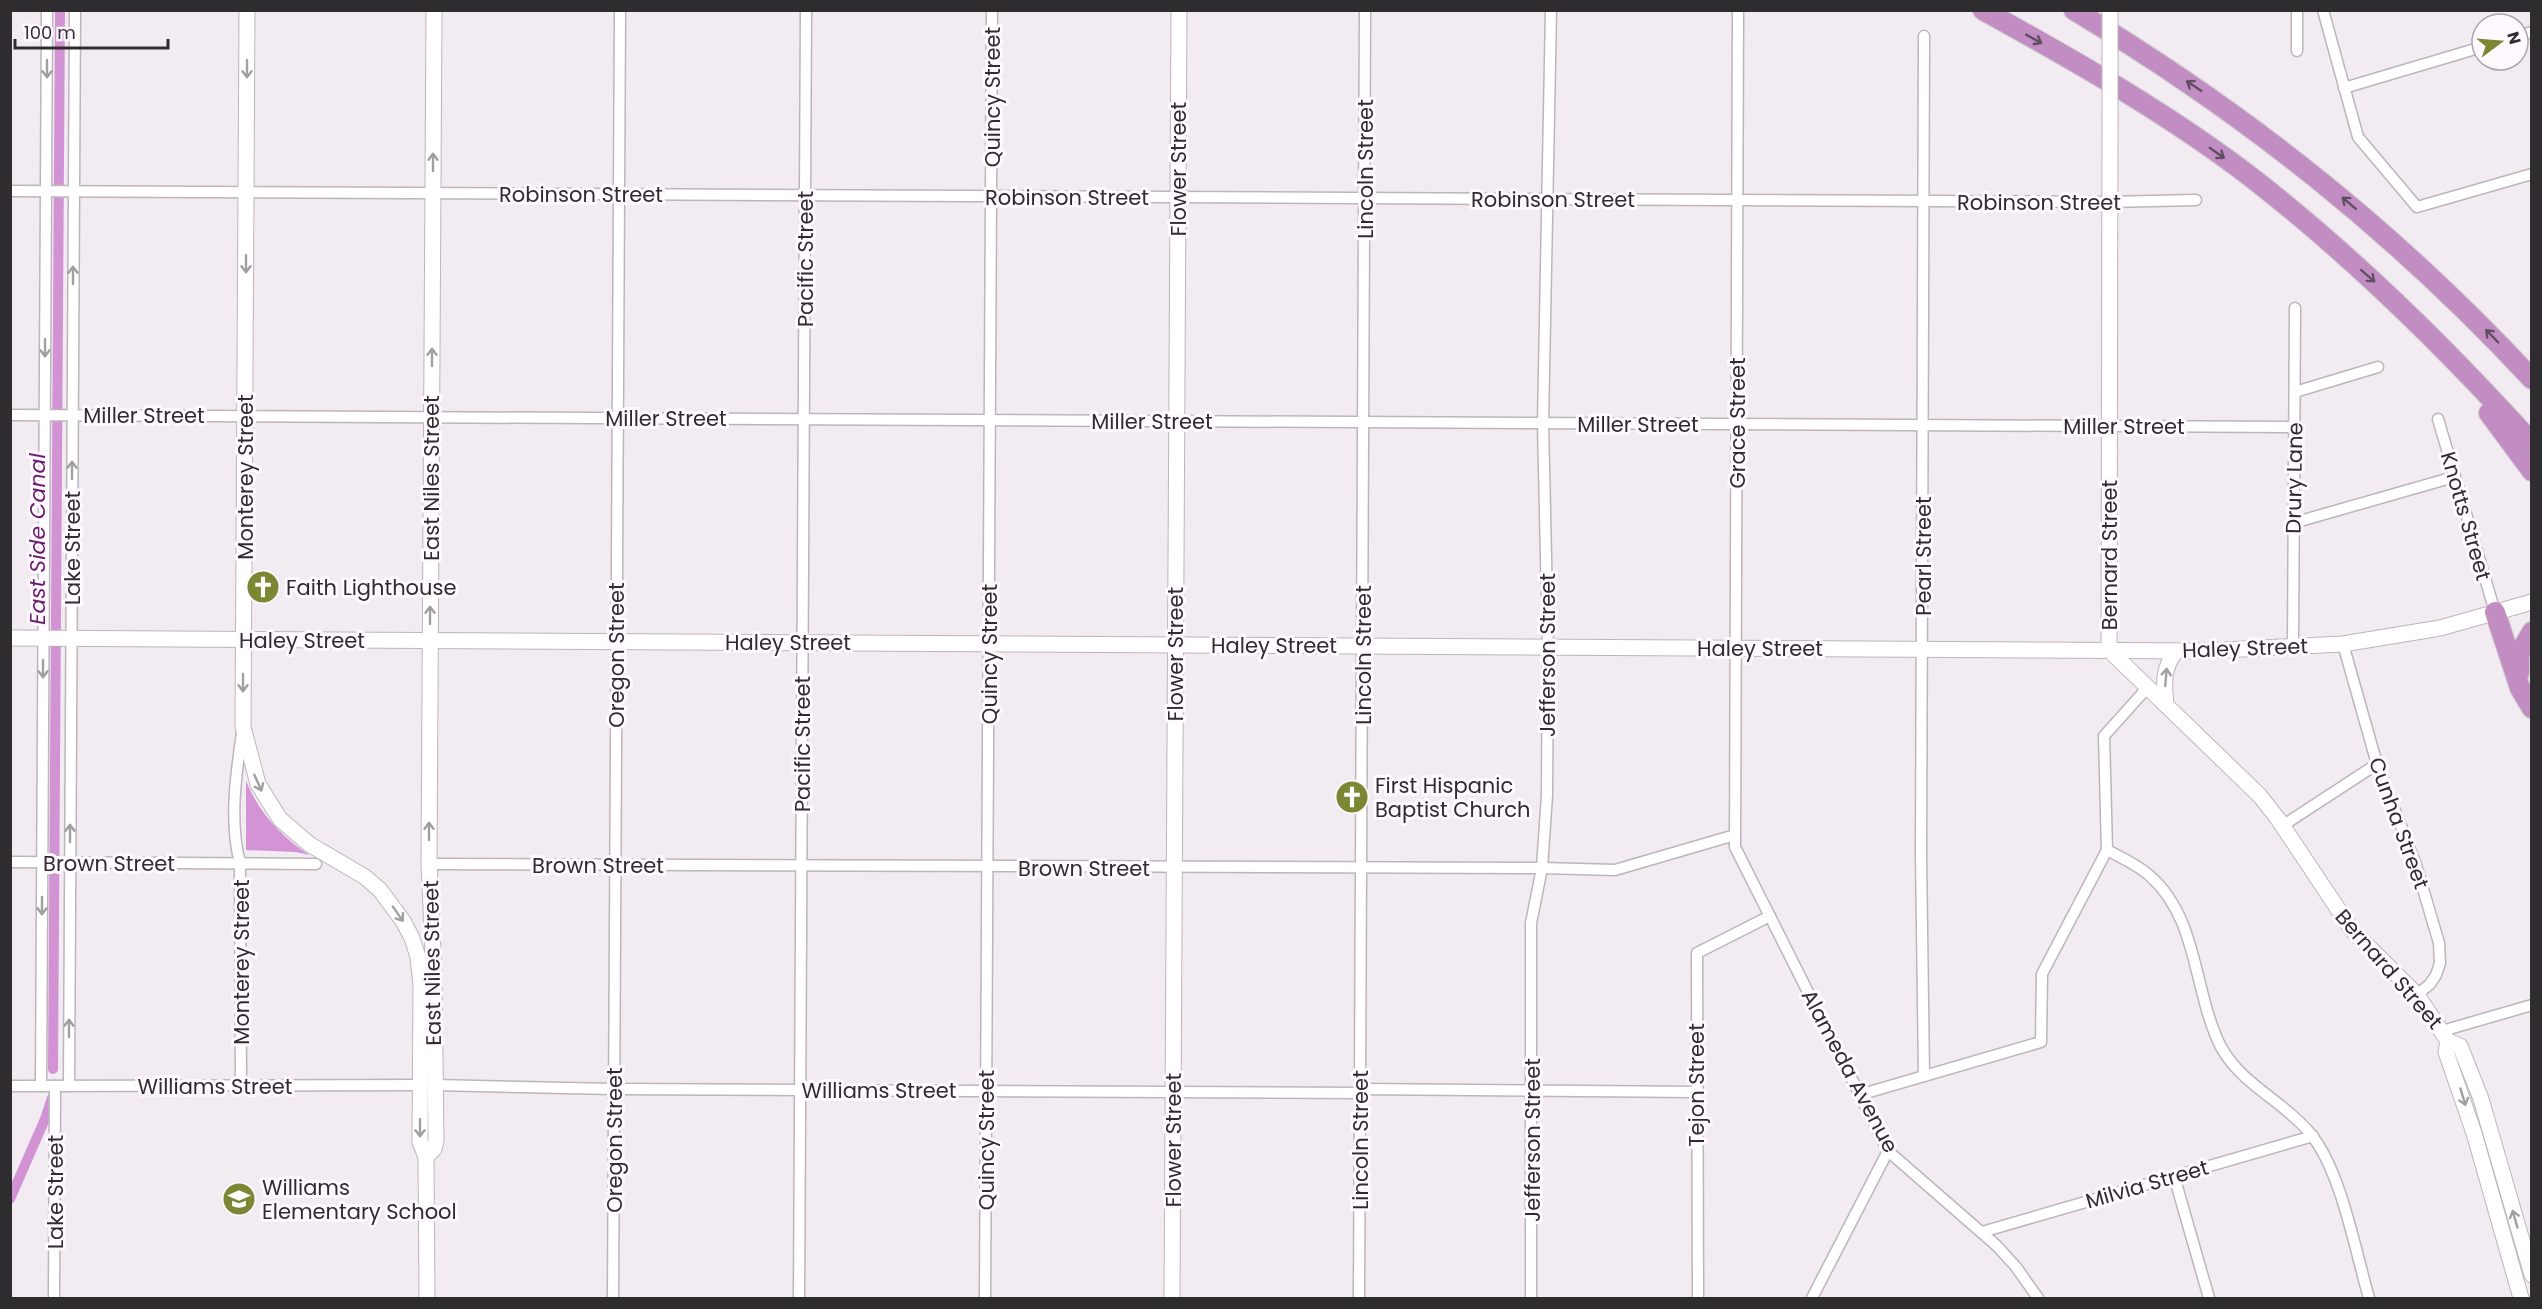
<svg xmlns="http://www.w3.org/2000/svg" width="2542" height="1309" viewBox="0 0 2542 1309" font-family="Poppins,sans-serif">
<rect width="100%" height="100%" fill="#f2ebf2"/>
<path fill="#d393d5" d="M246,781C260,814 280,835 309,855L296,852L246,850Z"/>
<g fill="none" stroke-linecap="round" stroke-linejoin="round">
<g stroke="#d293d4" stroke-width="10">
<path d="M53,1069L60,10"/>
<path d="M10,1199L45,1119L52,1098"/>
</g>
<defs>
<g id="street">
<path d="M1738,10L1735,847L1888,1151L1997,1246L2016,1267L2038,1298"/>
<path d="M2323,10L2358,137L2417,207L2532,174"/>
<path d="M1924,36L1921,854L1924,1076"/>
<path d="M2518,36L2532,32"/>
<path d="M2297,51V10"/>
<path d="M2344,88L2482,47"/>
<path d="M10,191L2109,202L2196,200"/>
<path d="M2295,392L2378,367"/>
<path d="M10,415L2294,427"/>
<path d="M2438,419L2495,612"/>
<path d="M2293,523L2454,477"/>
<path d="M2343,644L2377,764L2416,865L2439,943L2440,963L2436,975L2430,984L2417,995"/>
<path d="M2293,647L2295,308"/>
<path d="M2282,826L2377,764"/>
<path d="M2107,850C2122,858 2138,865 2150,876C2199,919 2193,992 2221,1047C2242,1085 2282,1100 2309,1132C2341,1169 2355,1250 2369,1298"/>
<path d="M10,862L316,864"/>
<path d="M429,864L1542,868L1615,870L1735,835"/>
<path d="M2442,1031L2532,1005"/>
<path d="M434,1085L614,1089L1360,1093"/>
<path d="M10,1086L420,1085"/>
<path d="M41,1086L47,10"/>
<path d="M69,1086L75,10"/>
<path d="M241,1087L240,863C229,822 236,774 242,733"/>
<path d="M1360,1089L1696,1092"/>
<path d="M1859,1095L2041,1042L2042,974L2107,850L2104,736L2148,687"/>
<path d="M2174,1176L2209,1298"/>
<path d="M1982,1232L2313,1136"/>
<path d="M54,1298L55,1086"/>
<path d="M613,1298L620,10"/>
<path d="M799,1298L806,10"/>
<path d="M985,1298L992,10"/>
<path d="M1359,1298L1365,10"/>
<path d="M1531,1298V923L1542,868L1547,795L1548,647L1543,423L1551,10"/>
<path d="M1698,1298L1697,953L1770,916"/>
<path d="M1812,1298L1888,1151"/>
</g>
<g id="secondary">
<path d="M247,10L243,727L258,784L280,819L309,844L365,877L380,890L403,921L412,938L418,957L421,985L420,1142L426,1157L427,1298"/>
<path d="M2110,117L2109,650L2260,796L2278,819L2352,930L2417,995L2448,1041L2460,1046L2481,1099L2532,1275"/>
<path d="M10,638L2202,651L2343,644L2440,628L2532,602"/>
<path d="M2166,705C2164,684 2162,669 2176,651"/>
<path d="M2448,1041L2446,1052L2474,1133L2521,1298"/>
<path d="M426,1157L434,1149L436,1140L434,974L429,864L434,10"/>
<path d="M1172,1298L1179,10"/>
</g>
<g id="highway">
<path d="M1983,10C2077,62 2171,115 2256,181C2357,260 2446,348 2532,443"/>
<path d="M2074,10C2247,114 2394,231 2532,379"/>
<path d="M2489,413L2532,471"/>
<path d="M2495,612L2520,688L2532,708"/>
<path d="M2519,673V654L2532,632"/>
</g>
</defs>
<use href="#street" stroke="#bdb5bd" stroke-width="13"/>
<use href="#secondary" stroke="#bdb5bd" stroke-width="17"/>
<use href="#highway" stroke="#cdcccd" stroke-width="22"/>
<use href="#street" stroke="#fff" stroke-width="10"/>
<use href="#secondary" stroke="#fff" stroke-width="15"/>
<use href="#highway" stroke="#c18dc2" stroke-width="20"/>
<defs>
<path id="secondary-bridge" d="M2110,117V10"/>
</defs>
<use href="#secondary-bridge" stroke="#bdb5bd" stroke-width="17" stroke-linecap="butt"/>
<use href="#secondary-bridge" stroke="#fff" stroke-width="15"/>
</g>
<defs><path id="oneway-shaft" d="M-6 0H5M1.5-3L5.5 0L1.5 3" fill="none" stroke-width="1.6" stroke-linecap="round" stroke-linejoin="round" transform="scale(1.5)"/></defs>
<g stroke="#624e62">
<use href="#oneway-shaft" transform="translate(2034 39) rotate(29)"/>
<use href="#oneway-shaft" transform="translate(2194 86) rotate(-146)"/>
<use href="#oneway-shaft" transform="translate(2217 153) rotate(35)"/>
<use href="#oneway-shaft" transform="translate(2349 203) rotate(-139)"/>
<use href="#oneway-shaft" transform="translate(2368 276) rotate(41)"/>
<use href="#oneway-shaft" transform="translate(2492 336) rotate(-134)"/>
</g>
<g stroke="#a1a0a1">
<use href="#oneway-shaft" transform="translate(47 69) rotate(90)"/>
<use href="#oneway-shaft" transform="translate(247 69) rotate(90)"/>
<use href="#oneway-shaft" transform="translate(433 162) rotate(-90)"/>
<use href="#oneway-shaft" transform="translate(246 264) rotate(90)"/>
<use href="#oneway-shaft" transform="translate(73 275) rotate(-90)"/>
<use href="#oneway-shaft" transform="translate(45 348) rotate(90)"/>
<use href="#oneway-shaft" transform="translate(432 357) rotate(-90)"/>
<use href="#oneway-shaft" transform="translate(72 470) rotate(-90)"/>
<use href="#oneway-shaft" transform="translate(430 615) rotate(-90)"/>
<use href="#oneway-shaft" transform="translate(43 669) rotate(90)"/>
<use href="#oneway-shaft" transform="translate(2166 677) rotate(-85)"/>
<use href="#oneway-shaft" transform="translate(243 683) rotate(90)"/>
<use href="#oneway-shaft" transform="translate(258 783) rotate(66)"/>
<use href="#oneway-shaft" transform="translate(429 831) rotate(-90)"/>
<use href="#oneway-shaft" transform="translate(70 833) rotate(-90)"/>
<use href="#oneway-shaft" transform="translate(42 906) rotate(90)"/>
<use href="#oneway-shaft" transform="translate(398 914) rotate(55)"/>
<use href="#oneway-shaft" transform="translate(69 1028) rotate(-90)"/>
<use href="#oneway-shaft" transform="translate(2463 1097) rotate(73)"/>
<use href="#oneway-shaft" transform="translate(420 1128) rotate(90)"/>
<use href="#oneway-shaft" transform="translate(2515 1219) rotate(-106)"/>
</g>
<defs>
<symbol id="church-disc" viewBox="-11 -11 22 22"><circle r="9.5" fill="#7c8734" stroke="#fff9ff"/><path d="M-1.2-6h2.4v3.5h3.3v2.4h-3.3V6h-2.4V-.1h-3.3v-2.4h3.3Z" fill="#fff"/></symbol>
<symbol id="school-disc" viewBox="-11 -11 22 22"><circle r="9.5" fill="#7c8734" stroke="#fff9ff"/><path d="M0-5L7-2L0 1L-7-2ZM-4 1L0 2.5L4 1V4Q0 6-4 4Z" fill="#fff"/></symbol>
</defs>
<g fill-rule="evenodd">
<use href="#church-disc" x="244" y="568" width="38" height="38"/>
<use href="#church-disc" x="1333" y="778" width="38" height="38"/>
<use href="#school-disc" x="220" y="1180" width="38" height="38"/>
</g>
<g text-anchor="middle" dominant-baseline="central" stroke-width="6" stroke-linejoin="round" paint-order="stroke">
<g font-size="21" fill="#2f2c2f" stroke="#fff9ff">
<text transform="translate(992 97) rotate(-90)">Quincy Street</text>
<text transform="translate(1178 169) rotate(-90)">Flower Street</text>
<text transform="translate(1365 169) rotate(-90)">Lincoln Street</text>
<text x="581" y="194">Robinson Street</text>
<text x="1067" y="197">Robinson Street</text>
<text x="1553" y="199">Robinson Street</text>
<text x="2039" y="202">Robinson Street</text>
<text transform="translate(805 259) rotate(-90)">Pacific Street</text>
<text x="144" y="415">Miller Street</text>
<text x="666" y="418">Miller Street</text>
<text x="1152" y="421">Miller Street</text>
<text transform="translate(1737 423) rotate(-90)">Grace Street</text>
<text x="1638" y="424">Miller Street</text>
<text x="2124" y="426">Miller Street</text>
<text transform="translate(245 477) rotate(-90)">Monterey Street</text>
<text transform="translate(431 478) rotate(-90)">East Niles Street</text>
<text transform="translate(2294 478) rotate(-89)">Drury Lane</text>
<text transform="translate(2466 516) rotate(74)">Knotts Street</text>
<text transform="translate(72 548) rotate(-90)">Lake Street</text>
<text transform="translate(2109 555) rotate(-90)">Bernard Street</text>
<text transform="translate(1923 556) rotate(-90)">Pearl Street</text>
<text x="302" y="640">Haley Street</text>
<text x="788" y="642">Haley Street</text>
<text x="1274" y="645">Haley Street</text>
<text x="1760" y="648">Haley Street</text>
<text transform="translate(2245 648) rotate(-2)">Haley Street</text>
<text transform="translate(989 654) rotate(-90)">Quincy Street</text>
<text transform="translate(1175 654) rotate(-90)">Flower Street</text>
<text transform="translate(616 655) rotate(-90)">Oregon Street</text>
<text transform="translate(1363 655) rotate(-90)">Lincoln Street</text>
<text transform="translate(1547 655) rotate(-90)">Jefferson Street</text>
<text transform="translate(802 744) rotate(-90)">Pacific Street</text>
<text transform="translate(2399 823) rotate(70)">Cunha Street</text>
<text x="109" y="863">Brown Street</text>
<text x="598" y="865">Brown Street</text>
<text x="1084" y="868">Brown Street</text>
<text transform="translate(241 962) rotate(-90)">Monterey Street</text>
<text transform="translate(432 963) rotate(-91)">East Niles Street</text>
<text transform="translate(2389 969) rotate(49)">Bernard Street</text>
<text transform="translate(1850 1071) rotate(62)">Alameda Avenue</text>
<text transform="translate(1696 1085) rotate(-90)">Tejon Street</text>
<text x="215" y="1086">Williams Street</text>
<text x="879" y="1090">Williams Street</text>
<text transform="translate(614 1140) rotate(-90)">Oregon Street</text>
<text transform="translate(986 1140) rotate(-90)">Quincy Street</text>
<text transform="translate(1173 1140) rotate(-90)">Flower Street</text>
<text transform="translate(1360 1140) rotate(-90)">Lincoln Street</text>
<text transform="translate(1532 1140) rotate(-90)">Jefferson Street</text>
<text transform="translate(2147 1184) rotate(-16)">Milvia Street</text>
<text transform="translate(55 1192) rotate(-90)">Lake Street</text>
</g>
<g font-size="21" fill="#2f2c2f" stroke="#fff9ff" text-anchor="start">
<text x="286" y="587">Faith Lighthouse</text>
<text x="1375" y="785">First Hispanic<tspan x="1375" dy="24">Baptist Church</tspan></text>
<text x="262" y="1187">Williams<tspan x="262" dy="24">Elementary School</tspan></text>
</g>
<g font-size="22" font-style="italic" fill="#671c6b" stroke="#fff9ff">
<text transform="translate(37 539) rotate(-90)">East Side Canal</text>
</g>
</g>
<rect width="2542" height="1309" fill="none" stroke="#2f2c2f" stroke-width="24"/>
<g transform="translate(2500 42) rotate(74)"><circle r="28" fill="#fff9ff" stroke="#aca7ac" stroke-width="1.5"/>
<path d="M0-4.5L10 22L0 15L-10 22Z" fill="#7c8734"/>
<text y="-9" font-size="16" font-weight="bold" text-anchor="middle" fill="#2f2c2f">N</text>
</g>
<path d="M15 39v9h153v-9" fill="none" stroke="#2f2c2f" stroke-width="3"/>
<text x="24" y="39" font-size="18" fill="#2f2c2f" stroke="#fff9ff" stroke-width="4.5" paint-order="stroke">100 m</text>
</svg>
